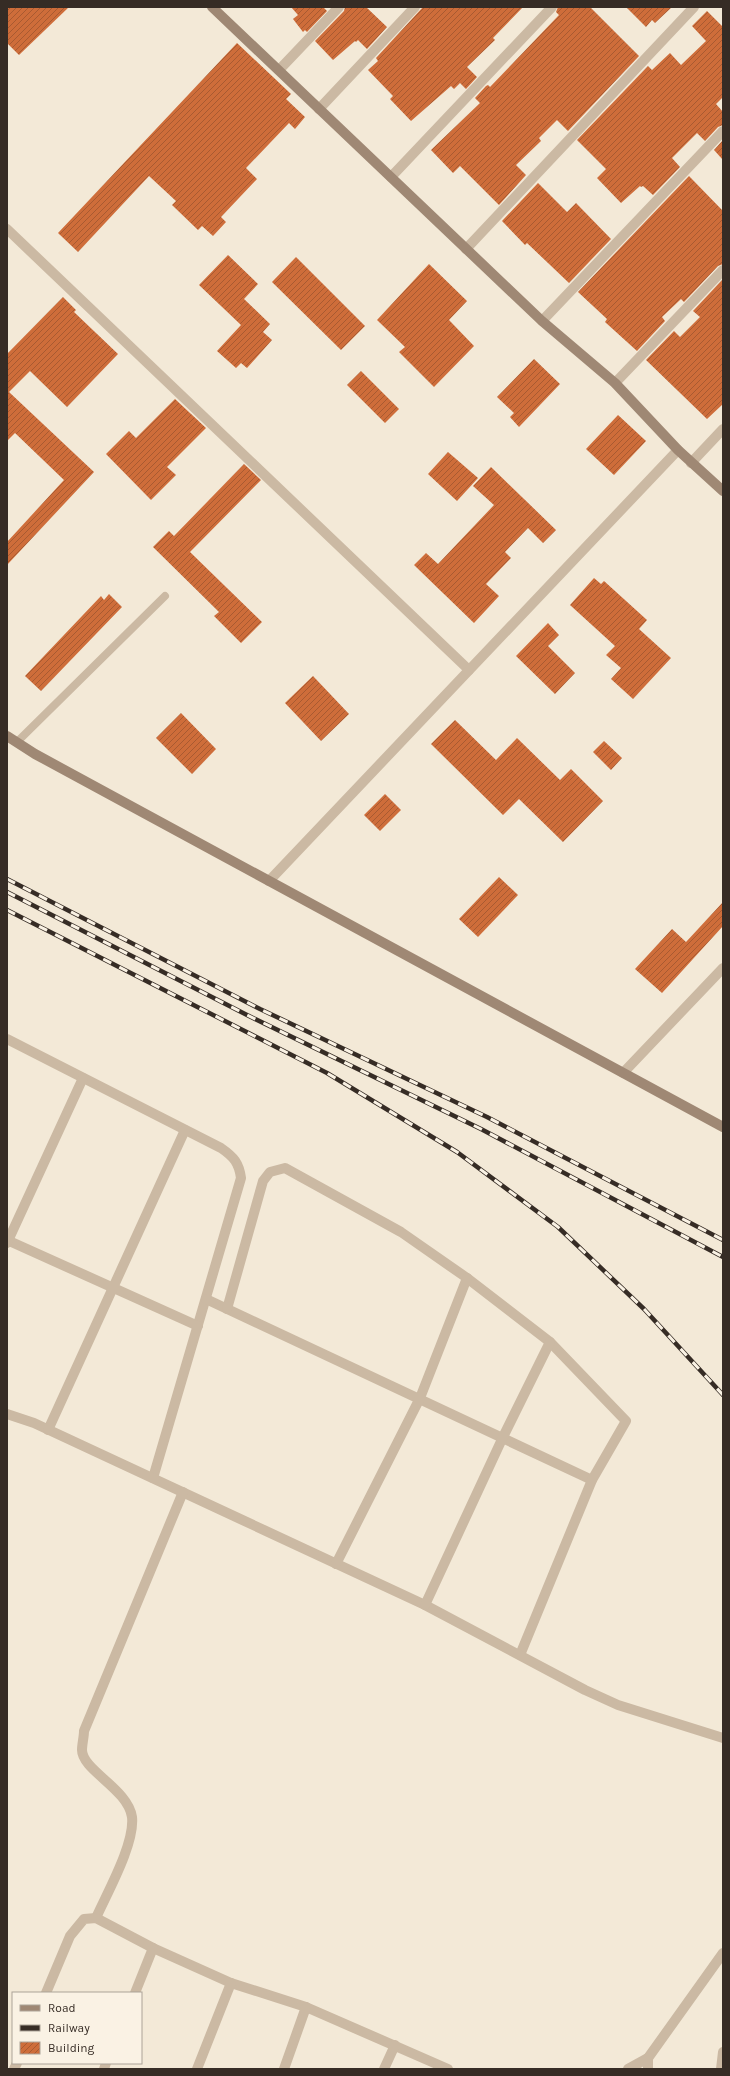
<svg xmlns="http://www.w3.org/2000/svg" width="730" height="2076" viewBox="0 0 730 2076" font-family="Karla,sans-serif">
<defs>
<pattern id="building-hatch" width="6" height="6" patternUnits="userSpaceOnUse"><rect width="6" height="6" fill="#ce6d3a"/><path d="M-1 1l2-2M0 6l6-6M5 7l2-2" fill="none" stroke="#a85a31"/></pattern>
</defs>
<rect width="100%" height="100%" fill="#f3e9d7"/>
<g fill="url(#building-hatch)">
<path d="M7,7H69L19,55L7,43Z"/>
<path d="M291,7H323L327,11L307,32L305,30L303,32L293,19L298,15Z"/>
<path d="M345,7H366L387,27L367,49L358,40L356,42L355,41L333,60L315,41L344,11Z"/>
<path d="M423,7H523L493,38L495,40L467,67L477,77L466,89L460,83L454,89L451,86L411,121L390,99L393,96L368,70L378,61L376,58Z"/>
<path d="M558,7H590L639,56L568,131L557,120L539,138L541,141L516,165L526,175L499,205L460,166L453,173L431,150L480,103L475,98L486,86L488,85L490,87L559,15L556,12Z"/>
<path d="M626,7H672L655,23L652,20L646,27Z"/>
<path d="M707,11L723,27V97L716,104L723,112V125L718,127L705,141L697,133L672,158L680,167L653,195L643,186L641,187L640,186L621,203L597,178L606,169L577,140L648,66L652,70L670,53L681,65L706,41L692,26Z"/>
<path d="M237,43L291,94L286,99L305,117L295,129L289,123L246,168L257,179L221,217L226,222L213,236L202,226L198,230L172,205L176,201L149,176L78,252L58,233Z"/>
<path d="M723,140V160L714,150Z"/>
<path d="M689,176L723,211V264L718,266L684,302L681,299L662,317L665,321L637,351L605,322L607,319L578,292Z"/>
<path d="M538,183L567,212L576,203L611,239L569,283L527,243L525,245L502,221Z"/>
<path d="M228,255L258,284L244,299L270,324L263,332L272,340L247,368L241,363L236,368L217,351L241,325L199,285Z"/>
<path d="M296,257L365,326L341,350L272,282Z"/>
<path d="M429,264L467,301L449,320L474,346L434,387L399,352L405,347L377,320Z"/>
<path d="M723,279V404L707,419L646,360L674,331L680,337L700,317L693,311Z"/>
<path d="M63,297L76,310L74,312L118,354L67,407L30,371L9,392L94,472L7,565V542L64,480L15,433L7,441V354Z"/>
<path d="M534,359L560,384L519,427L510,417L514,413L497,397Z"/>
<path d="M361,371L399,409L385,423L347,385Z"/>
<path d="M175,399L206,428L167,467L176,475L151,500L106,454L129,431L136,438Z"/>
<path d="M618,415L646,441L614,475L586,449Z"/>
<path d="M448,452L478,478L457,501L428,474Z"/>
<path d="M244,464L261,480L190,552L262,622L241,643L214,616L219,612L153,547L169,531L174,536Z"/>
<path d="M491,467L556,530L543,543L528,528L505,552L511,558L486,584L499,596L474,623L414,565L426,553L438,564L494,505L473,486Z"/>
<path d="M594,578L601,584L604,581L647,620L639,629L671,658L633,699L611,679L621,668L606,655L615,646L570,605Z"/>
<path d="M109,594L122,607L41,691L25,676L101,596L104,600Z"/>
<path d="M548,623L559,635L548,646L575,673L555,694L516,656Z"/>
<path d="M313,676L349,714L321,741L285,703Z"/>
<path d="M181,713L216,749L192,774L156,738Z"/>
<path d="M455,720L496,760L517,738L560,780L571,769L603,801L563,842L519,799L503,815L431,744Z"/>
<path d="M604,741L622,758L611,770L593,752Z"/>
<path d="M385,794L401,810L380,831L364,815Z"/>
<path d="M499,877L518,895L478,937L459,919Z"/>
<path d="M723,902V926L662,993L635,969L672,929L686,942Z"/>
</g>
<g fill="none" stroke-linecap="round" stroke-linejoin="round">
<path stroke="#cbb9a3" stroke-width="8" d="M17,742L165,596"/>
<g stroke="#cbb9a3" stroke-width="10">
<path d="M279,70L339,7"/>
<path d="M319,109L415,7"/>
<path d="M391,177L552,7"/>
<path d="M7,229L469,670"/>
<path d="M466,249L694,7"/>
<path d="M542,321L723,131"/>
<path d="M615,383L723,270"/>
<path d="M691,463L723,429"/>
<path d="M269,881L678,450"/>
<path d="M7,1039L221,1148C234,1157 239,1163 241,1178L153,1478"/>
<path d="M623,1073L723,968"/>
<path d="M7,1240L198,1326"/>
<path d="M7,1243L83,1078"/>
<path d="M206,1299L592,1480"/>
<path d="M227,1309L263,1181L270,1172L285,1168L401,1232L467,1278L550,1342L626,1421L592,1480L520,1655"/>
<path d="M7,1414L34,1423L425,1605L585,1690L618,1705L723,1738"/>
<path d="M48,1430L185,1130"/>
<path d="M336,1564L420,1398L467,1278"/>
<path d="M425,1605L503,1437L550,1342"/>
<path d="M96,1918C107,1893 135,1844 132,1817C128,1789 82,1770 82,1750C82,1744 84,1737 84,1731L183,1492"/>
<path d="M46,1993L70,1936L84,1919L96,1918L153,1948L231,1983L306,2007L448,2069"/>
<path d="M135,1993L153,1948"/>
<path d="M14,2069L17,2063"/>
<path d="M104,2069L106,2063"/>
<path d="M197,2069L231,1983"/>
<path d="M284,2069L306,2007"/>
<path d="M384,2069L395,2045"/>
<path d="M628,2069L648,2058"/>
<path d="M648,2069V2058L723,1953"/>
<path d="M721,2069L723,2052"/>
</g>
<g stroke="#9f8874" stroke-width="10">
<path d="M212,7L542,321L615,383L678,450L723,491"/>
<path d="M7,736L35,754L723,1127"/>
</g>
<defs>
<g id="rail">
<path d="M7,879L260,1009L487,1117L723,1240"/>
<path d="M7,892L247,1015L481,1129L723,1257"/>
<path d="M7,910L327,1073L457,1152L558,1227L644,1309L723,1395"/>
</g>
</defs>
<use href="#rail" stroke="#362c25" stroke-width="4.5"/>
<use href="#rail" stroke="#faf2e4" stroke-width="3" stroke-dasharray="9" stroke-linecap="butt"/>
</g>
<rect width="730" height="2076" fill="none" stroke="#362c25" stroke-width="16"/>
<rect x="12" y="1992" width="130" height="72" fill="#faf2e4" stroke="#aca398"/>
<rect x="20" y="2005" width="20" height="6" fill="#9f8874" stroke="#aca398"/>
<text x="48" y="2012" font-size="12" fill="#362c25">Road</text>
<rect x="20" y="2025" width="20" height="6" fill="#362c25" stroke="#aca398"/>
<text x="48" y="2032" font-size="12" fill="#362c25">Railway</text>
<rect x="20" y="2042" width="20" height="12" fill="url(#building-hatch)" stroke="#aca398"/>
<text x="48" y="2052" font-size="12" fill="#362c25">Building</text>
</svg>
